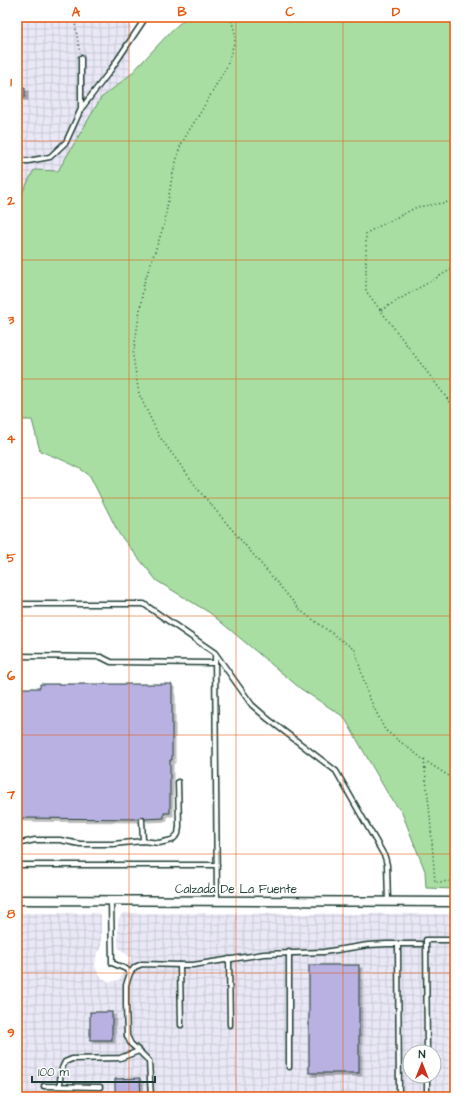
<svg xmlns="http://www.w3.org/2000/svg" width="472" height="1114" viewBox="0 0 472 1114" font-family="'Architects Daughter',sans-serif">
<defs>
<pattern id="industrial-grid" width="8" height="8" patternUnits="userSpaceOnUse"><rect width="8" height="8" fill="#eae8f6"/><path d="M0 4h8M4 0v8" fill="none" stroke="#c8c8d4"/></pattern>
<filter id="shadow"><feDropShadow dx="3" dy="3" stdDeviation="0" flood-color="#0004"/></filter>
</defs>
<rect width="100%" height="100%" fill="#fff"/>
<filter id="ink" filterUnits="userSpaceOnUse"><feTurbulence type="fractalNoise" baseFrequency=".025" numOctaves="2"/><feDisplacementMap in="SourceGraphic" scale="8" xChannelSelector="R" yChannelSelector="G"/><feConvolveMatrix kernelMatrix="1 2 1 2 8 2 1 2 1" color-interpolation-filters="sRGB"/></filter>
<g filter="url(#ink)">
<g fill="url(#industrial-grid)" fill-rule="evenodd">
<path d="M17,17H131L130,75L101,98L58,171L17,203Z"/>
<path d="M17,913H99L101,914V949L97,954L96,958L95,966L98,973L100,976L109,982L119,980L131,958L118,947V920L122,914L125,913L455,914V1097H17ZM410,1052H434V1076H410Z"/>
</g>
<path fill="#a8dea1" stroke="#648e6a" d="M187,17H455V889L426,888L425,871L402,813L388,794L344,717L301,689L210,613L157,581L119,534L90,476C76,464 57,458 40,451L32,420H17V203L34,170L58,171L101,98L130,75L172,30Z"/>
<g fill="#b9b1e2" stroke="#1f3d34" filter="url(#shadow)">
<rect x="17" y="88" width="8" height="9"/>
<path d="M40,684H172V760H170V813H164V818L145,819L142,817L139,819L17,818V688H40Z"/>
<rect x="309" y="965" width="50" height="108"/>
<rect x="90" y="1012" width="22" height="28"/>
<path d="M140,1078L141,1097H115V1079Z"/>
</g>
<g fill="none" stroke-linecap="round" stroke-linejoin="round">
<defs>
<g id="lane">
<path d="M81,109L110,71L146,17"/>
<path d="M17,161H28L50,157L66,142L81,109V58"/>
<path d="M17,604H144L215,653L252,705L268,719L336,771L385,857L387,865L388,902"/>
<path d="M215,654L217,901"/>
<path d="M17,656L101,657L111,662L215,663"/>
<path d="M142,820L143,841"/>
<path d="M17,844L35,840H60L80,844H113L143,841L159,843L172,840L178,834L179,826L178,782"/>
<path d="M17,865H217"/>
<path d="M111,901L112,963L126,969L130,973"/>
<path d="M398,944L399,1097"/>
<path d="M289,952V1067"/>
<path d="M229,959L230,1025"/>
<path d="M180,965L181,1025"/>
<path d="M139,1051L131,1044L127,1036L126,1005V985L130,973L135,967L142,964L180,965H193L264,954L324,952L368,945L387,944H421"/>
<path d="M427,1052L426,940H455"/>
<path d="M427,1076V1097"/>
<path d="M44,1086L100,1087"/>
<path d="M60,1086C60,1077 60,1070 65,1062L72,1059L120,1058L139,1051L149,1061L151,1097"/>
</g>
<path id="street" d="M17,900L455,902"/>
</defs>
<use href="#lane" stroke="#1f3d34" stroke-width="7"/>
<use href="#street" stroke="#1f3d34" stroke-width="11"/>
<g stroke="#1f3d34" stroke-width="1.5" stroke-dasharray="1 3" stroke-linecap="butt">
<path d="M74,17L80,53"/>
<path d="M232,17L231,20L235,32V40L227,66L199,115L188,132L180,147L172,177L164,225L144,283L133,356L139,394L159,436L201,493L301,611L355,650L368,695L385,730L424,760L455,780"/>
<path d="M455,201L417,207L366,233V291L449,401L455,406"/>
<path d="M381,310L455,267"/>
<path d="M424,760L430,816L435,882L455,881"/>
</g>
<use href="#lane" stroke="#fff" stroke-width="4"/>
<use href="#street" stroke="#fff" stroke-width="8"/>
</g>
</g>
<path fill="none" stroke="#e8590c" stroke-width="1" stroke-opacity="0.55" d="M129,17V1097M236,17V1097M343,17V1097M17,141H455M17,260H455M17,379H455M17,498H455M17,616H455M17,735H455M17,854H455M17,973H455"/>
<g text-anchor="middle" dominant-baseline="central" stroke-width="3.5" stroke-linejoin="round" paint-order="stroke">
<g font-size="12" fill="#1f3d34" stroke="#fff">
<text x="236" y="889">Calzada De La Fuente</text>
</g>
</g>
<rect width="472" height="1114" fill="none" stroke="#fff" stroke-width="44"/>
<g transform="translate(422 1064)"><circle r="19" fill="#ffffff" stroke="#a5b1ae"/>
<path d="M0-3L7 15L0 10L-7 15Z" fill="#c8321e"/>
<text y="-6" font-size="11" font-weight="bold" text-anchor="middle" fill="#1f3d34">N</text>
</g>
<path d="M32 1076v6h123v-6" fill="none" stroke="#1f3d34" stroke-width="2"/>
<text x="38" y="1076" font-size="12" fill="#1f3d34" stroke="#ffffff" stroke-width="3" paint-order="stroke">100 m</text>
<rect x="22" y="22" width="428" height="1070" fill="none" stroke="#e8590c" stroke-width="1.5"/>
<g font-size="13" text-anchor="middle" font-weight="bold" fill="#e8590c">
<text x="76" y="16">A</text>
<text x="182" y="16">B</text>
<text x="290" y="16">C</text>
<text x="396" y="16">D</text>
<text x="11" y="86">1</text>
<text x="11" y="205">2</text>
<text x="11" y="324">3</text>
<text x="11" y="443">4</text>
<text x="11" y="562">5</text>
<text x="11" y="680">6</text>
<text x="11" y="799">7</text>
<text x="11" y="918">8</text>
<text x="11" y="1037">9</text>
</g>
</svg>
